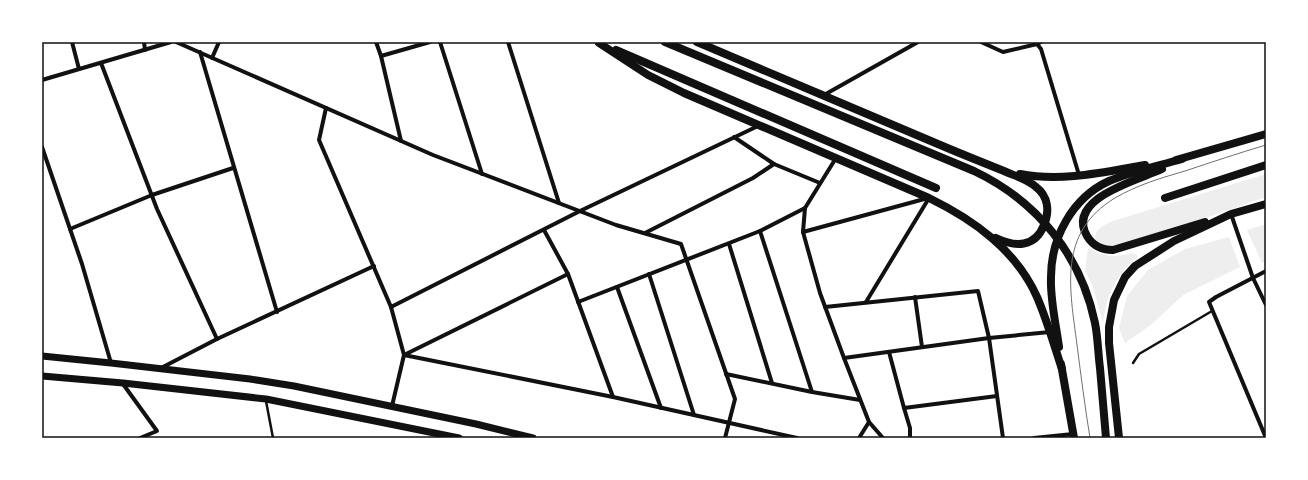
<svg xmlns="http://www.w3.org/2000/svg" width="1308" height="480" viewBox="0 0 1308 480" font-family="Lato,sans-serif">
<rect width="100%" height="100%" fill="#fff"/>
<g fill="#eee">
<path d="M1266,174V197L1194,222L1114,247C1106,246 1099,245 1095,238C1096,228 1104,225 1113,221Z"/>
<path d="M1266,224V261L1262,263L1247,230Z"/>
<path d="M1229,237L1240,267L1183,295L1152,324L1125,343L1119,328L1127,296L1148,270L1185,249Z"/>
<path d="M1088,248C1092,249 1096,252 1100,254C1111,257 1122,256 1133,253L1138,256C1117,274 1106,296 1103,323L1093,287L1085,270Z"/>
</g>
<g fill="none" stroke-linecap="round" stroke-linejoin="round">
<g stroke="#111" stroke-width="2.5">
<path d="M1133,363L1139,354L1212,311"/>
<path d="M266,401L273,438"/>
</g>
<g stroke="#111" stroke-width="4">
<path d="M72,42L79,69"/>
<path d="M144,42L145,50"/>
<path d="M176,42L433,155L616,225L681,244L735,399L725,438"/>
<path d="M376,42L381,56L401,141"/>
<path d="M440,42L482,174"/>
<path d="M508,42L559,203"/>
<path d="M981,42L1003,52L1037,44L1041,42"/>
<path d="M1037,44L1041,49L1079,175"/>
<path d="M200,52L277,312"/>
<path d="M381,56L430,42"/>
<path d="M212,58L219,42"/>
<path d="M101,63L157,209L217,339"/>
<path d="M42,80L171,42"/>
<path d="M824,95L918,42"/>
<path d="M326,108L319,140L391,307L404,355L392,406"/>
<path d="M42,147L82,264L111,363"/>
<path d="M836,158L805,208L803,232L820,293L844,358L869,422L883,438"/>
<path d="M774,164L820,183"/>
<path d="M1231,214L1253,278L1266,305"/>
<path d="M70,229L152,195L233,168"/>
<path d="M544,230L568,274L404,355L613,397L797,438"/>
<path d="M760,231L812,392"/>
<path d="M803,232L928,198"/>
<path d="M645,233L753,178L774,164L734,137"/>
<path d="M729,244L772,383"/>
<path d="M1266,271L1216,297L1209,302L1266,438"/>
<path d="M568,274L613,397"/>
<path d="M649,274L694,415"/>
<path d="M617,287L661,408"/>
<path d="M915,297L922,347"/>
<path d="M578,302L760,231L805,208"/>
<path d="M866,302L929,198"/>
<path d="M391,307L580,211L758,126"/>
<path d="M825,307L978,291L989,338L1003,438"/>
<path d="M889,352L904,408L997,396"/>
<path d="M844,358L989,338L1050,332"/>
<path d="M161,368L217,339L374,266"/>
<path d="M726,374L812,392L860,400"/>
<path d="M123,384L157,431L140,438"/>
<path d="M904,408L910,428V438"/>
<path d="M859,438L869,422"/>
<path d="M1034,438L1073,434"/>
</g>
<g stroke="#111" stroke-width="7">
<path d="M42,356L111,363L250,379L294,386L476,424L533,438"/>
<path d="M42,376L123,383L266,399L459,438"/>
</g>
<g stroke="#111" stroke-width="8">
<path d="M665,42L974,171C1037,201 1081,255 1095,323C1098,338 1098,353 1100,368C1102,391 1104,415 1106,438"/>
<path d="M697,42C780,77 862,112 945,147C964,155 984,163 1004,171C1015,176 1027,179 1036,187C1048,196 1050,211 1044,225C1035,248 1015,247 996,238"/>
<path d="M599,43L648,75L684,93L929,198C974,220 1016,250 1037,297C1047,320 1054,345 1062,369"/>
<path d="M616,50L936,188"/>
<path d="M1176,160L1266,134"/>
<path d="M1162,169C1139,180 1065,198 1087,236C1093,246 1102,250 1113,250L1205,222"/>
<path d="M1020,174C1062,182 1104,172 1145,165"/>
<path d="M1165,198L1266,165"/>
<path d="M1059,347C1056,324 1050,300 1051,277C1051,238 1072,198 1109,181C1132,171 1158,166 1182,159"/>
<path d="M1061,364L1074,438"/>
<path d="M1119,438L1109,343V327L1114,300L1125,277L1135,266L1174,241L1231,214L1266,204"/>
</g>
<path stroke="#707070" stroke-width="1" d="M1090,438C1085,407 1081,376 1077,345C1070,289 1057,233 1115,198C1137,185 1161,178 1185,171C1212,162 1239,153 1266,145"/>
</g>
<rect width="1308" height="480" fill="none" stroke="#ffffff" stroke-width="86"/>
<rect x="43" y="43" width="1222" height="394" fill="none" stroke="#111" stroke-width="1.5"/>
</svg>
